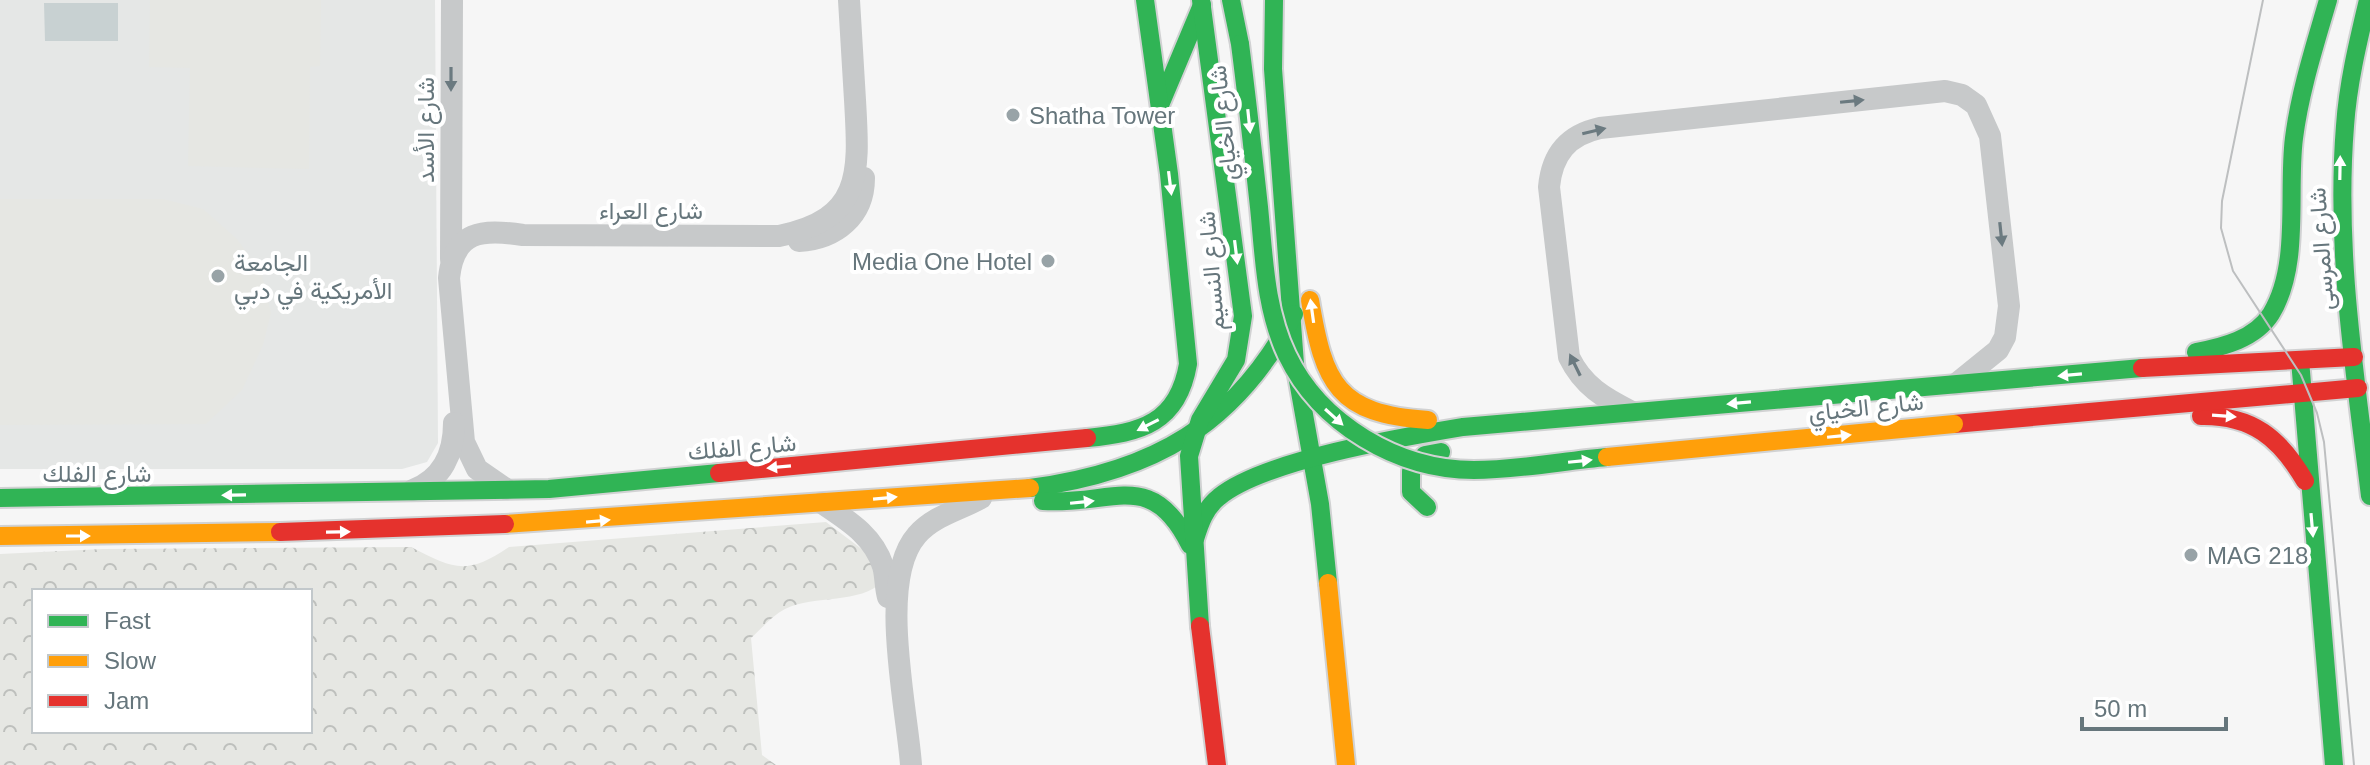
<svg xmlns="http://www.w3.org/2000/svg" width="2370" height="765" viewBox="0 0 2370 765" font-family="Arial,Vazirmatn,sans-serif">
<defs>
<pattern id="forest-crowns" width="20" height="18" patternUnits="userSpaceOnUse" patternTransform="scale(2)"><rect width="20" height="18" fill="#e6e7e3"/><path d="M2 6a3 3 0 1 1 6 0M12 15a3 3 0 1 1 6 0" fill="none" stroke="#bec0bd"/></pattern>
</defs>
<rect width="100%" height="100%" fill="#f6f6f6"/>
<path fill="#e5e7e6" d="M0,0H435L438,443L427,462L402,469H0Z"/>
<g fill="#e6e7e3">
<path d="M150,0H321L320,66L310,67L309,169L188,166L190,68L149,67Z"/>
<path d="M0,199H163L203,209L237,239L262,274L271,313L263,345L242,390L206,424L0,425Z"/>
</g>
<path fill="url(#forest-crowns)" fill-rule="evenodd" d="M826,522L867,553L883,581C860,605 815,594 785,609C773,615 761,629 751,638L762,755L776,765H0V554L103,549L411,547C454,569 466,576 509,547ZM34,591H310V731H34Z"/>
<path fill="#c8d1d2" d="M44,3H118V41H45Z"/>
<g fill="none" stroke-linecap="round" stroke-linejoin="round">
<defs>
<g id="fast">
<path d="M1231,0L1240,44"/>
<path d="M1274,0L1273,69L1295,364L1320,504L1328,583"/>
<path d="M2368,0C2358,42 2348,83 2345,126C2335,250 2355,373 2370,496"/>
<path d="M1160,105L1202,5"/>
<path d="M2196,352C2223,347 2255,339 2271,314C2301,265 2287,192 2294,138C2300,91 2315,45 2328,0"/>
<path d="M2300,360L2334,765"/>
<path d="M1087,438C1141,433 1178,423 1188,364L1169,174L1145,0"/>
<path d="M1030,488C1153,472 1236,425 1294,314"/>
<path d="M0,498L549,489L719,473"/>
<path d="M1043,501C1113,506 1151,467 1190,545"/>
<path d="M1427,507L1411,492V471L1425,455L1441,452"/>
<path d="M1195,539C1200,523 1205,508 1219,497C1264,460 1403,437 1463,427L2142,368"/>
<path d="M1200,626L1189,456L1200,420L1236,360L1243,316L1201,0"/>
</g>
<g id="slow">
<path d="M1310,300C1324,384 1337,414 1428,420"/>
<path d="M505,524L1030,488"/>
<path d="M0,536L280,532"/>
<path d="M1328,583L1346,765"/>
</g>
<g id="jam">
<path d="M2142,368L2354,357"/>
<path d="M2201,416C2252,415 2280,438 2305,481"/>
<path d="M1954,424L2358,388"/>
<path d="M719,473L1087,438"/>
<path d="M280,532L505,524"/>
<path d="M1200,626L1217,765"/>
</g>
</defs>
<use href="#fast" stroke="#d1d2d3" stroke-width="22"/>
<use href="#slow" stroke="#d1d2d3" stroke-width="22"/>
<use href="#jam" stroke="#d1d2d3" stroke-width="22"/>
<g stroke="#c7c9ca" stroke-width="22">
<path d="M799,241C836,239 864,216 864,178"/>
<path d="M451,259L452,0"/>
<path d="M1632,412C1604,398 1583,386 1569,357L1549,187C1552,154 1568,135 1600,128L1945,91L1962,95L1976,105L1990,136L2009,306L2005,337L1998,350L1956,384"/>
<path d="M506,489L477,469L464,442L449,278C454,230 482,229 523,235L779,236C864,219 859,171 855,100C853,66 851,33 849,0"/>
<path d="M413,490C442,479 454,454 454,423"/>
<path d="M822,503C847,520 873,535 883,566C886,576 885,587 888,597"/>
<path d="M911,765C907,707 877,580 917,535C933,516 960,510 981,498"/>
</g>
<use href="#fast" stroke="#30b455" stroke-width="18"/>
<use href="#slow" stroke="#ff9f0a" stroke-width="18"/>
<use href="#jam" stroke="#e5322d" stroke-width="18"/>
<path stroke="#bdbfc0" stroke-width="2" d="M2263,0L2222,201L2221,228L2233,271L2301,375L2317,413L2324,442L2354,765"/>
<defs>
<path id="fast-bridge" d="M1240,44C1247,98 1253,152 1259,207C1264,256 1265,309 1287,355C1320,424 1398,470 1474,470C1518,470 1563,461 1607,457"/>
<path id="slow-bridge" d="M1607,457L1954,424"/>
</defs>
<use href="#fast-bridge" stroke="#d1d2d3" stroke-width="22" stroke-linecap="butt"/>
<use href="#slow-bridge" stroke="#d1d2d3" stroke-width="22" stroke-linecap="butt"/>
<use href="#fast-bridge" stroke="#30b455" stroke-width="18"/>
<use href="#slow-bridge" stroke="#ff9f0a" stroke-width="18"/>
</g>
<defs><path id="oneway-solid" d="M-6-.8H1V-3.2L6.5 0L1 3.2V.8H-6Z" transform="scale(2)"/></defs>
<g fill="#6b7a80">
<use href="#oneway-solid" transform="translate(451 79) rotate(90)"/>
<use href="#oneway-solid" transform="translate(1852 101) rotate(-6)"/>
<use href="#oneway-solid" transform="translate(1594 131) rotate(-13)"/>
<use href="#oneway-solid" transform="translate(2001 234) rotate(84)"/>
<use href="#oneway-solid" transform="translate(1575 365) rotate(-116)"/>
</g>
<g fill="#fff">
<use href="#oneway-solid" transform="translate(1249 121) rotate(84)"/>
<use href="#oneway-solid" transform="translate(2340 168) rotate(-89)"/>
<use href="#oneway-solid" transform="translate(1170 183) rotate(83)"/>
<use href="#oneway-solid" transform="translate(1236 252) rotate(83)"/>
<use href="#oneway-solid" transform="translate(1312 311) rotate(-98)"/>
<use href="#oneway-solid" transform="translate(2070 375) rotate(175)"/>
<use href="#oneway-solid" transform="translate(1739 403) rotate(175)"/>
<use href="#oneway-solid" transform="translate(2224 416) rotate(4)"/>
<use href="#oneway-solid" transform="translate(1334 417) rotate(42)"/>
<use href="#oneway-solid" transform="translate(1148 425) rotate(153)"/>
<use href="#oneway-solid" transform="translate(1839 436) rotate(-6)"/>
<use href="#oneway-solid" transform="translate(1580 461) rotate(-6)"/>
<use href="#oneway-solid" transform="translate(779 467) rotate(175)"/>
<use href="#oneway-solid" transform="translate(234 495) rotate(179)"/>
<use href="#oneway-solid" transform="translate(885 498) rotate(-5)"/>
<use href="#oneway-solid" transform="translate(1082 502) rotate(-6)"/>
<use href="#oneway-solid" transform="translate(598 521) rotate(-5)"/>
<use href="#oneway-solid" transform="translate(2312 525) rotate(85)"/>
<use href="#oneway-solid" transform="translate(338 532) rotate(-1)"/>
<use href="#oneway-solid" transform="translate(78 536)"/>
</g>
<g fill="#98a3a7" stroke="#fff" stroke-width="3">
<circle cx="1013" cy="115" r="8"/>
<circle cx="1048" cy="261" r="8"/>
<circle cx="218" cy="276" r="8"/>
<circle cx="2191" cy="555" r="8"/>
</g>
<g text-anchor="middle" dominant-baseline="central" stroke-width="8" stroke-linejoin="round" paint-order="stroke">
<g font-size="24" fill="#66767c" stroke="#fff" text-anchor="start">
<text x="1029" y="115">Shatha Tower</text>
<text x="1032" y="261" text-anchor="end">Media One Hotel</text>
<text x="234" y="262">الجامعة<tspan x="234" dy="28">الأمريكية في دبي</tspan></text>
<text x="2207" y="555">MAG 218</text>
</g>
<g font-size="24" fill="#66767c" stroke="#fff">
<text transform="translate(1223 123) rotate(-96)">شارع الخياي</text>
<text transform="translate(425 130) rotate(-90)">شارع الأسد</text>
<text x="651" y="210">شارع العراء</text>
<text transform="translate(2321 249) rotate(-94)">شارع المرسى</text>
<text transform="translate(1211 271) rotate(-95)">شارع النسيم</text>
<text transform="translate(1866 407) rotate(-6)">شارع الخياي</text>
<text transform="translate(742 447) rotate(-5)">شارع الفلك</text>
<text x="97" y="473">شارع الفلك</text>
</g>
</g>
<rect x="32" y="589" width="280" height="144" fill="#ffffff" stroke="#c2c8cb" stroke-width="2"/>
<rect x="48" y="615" width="40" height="12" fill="#30b455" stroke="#c2c8cb" stroke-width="2"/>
<text x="104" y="629" font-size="24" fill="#66767c">Fast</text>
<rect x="48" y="655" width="40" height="12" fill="#ff9f0a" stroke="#c2c8cb" stroke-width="2"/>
<text x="104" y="669" font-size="24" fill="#66767c">Slow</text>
<rect x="48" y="695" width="40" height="12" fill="#e5322d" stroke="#c2c8cb" stroke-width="2"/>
<text x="104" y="709" font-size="24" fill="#66767c">Jam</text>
<path d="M2082 717v12h144v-12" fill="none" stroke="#66767c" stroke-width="4"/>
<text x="2094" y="717" font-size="24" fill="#66767c" stroke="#ffffff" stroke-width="6" paint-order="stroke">50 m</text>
</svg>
